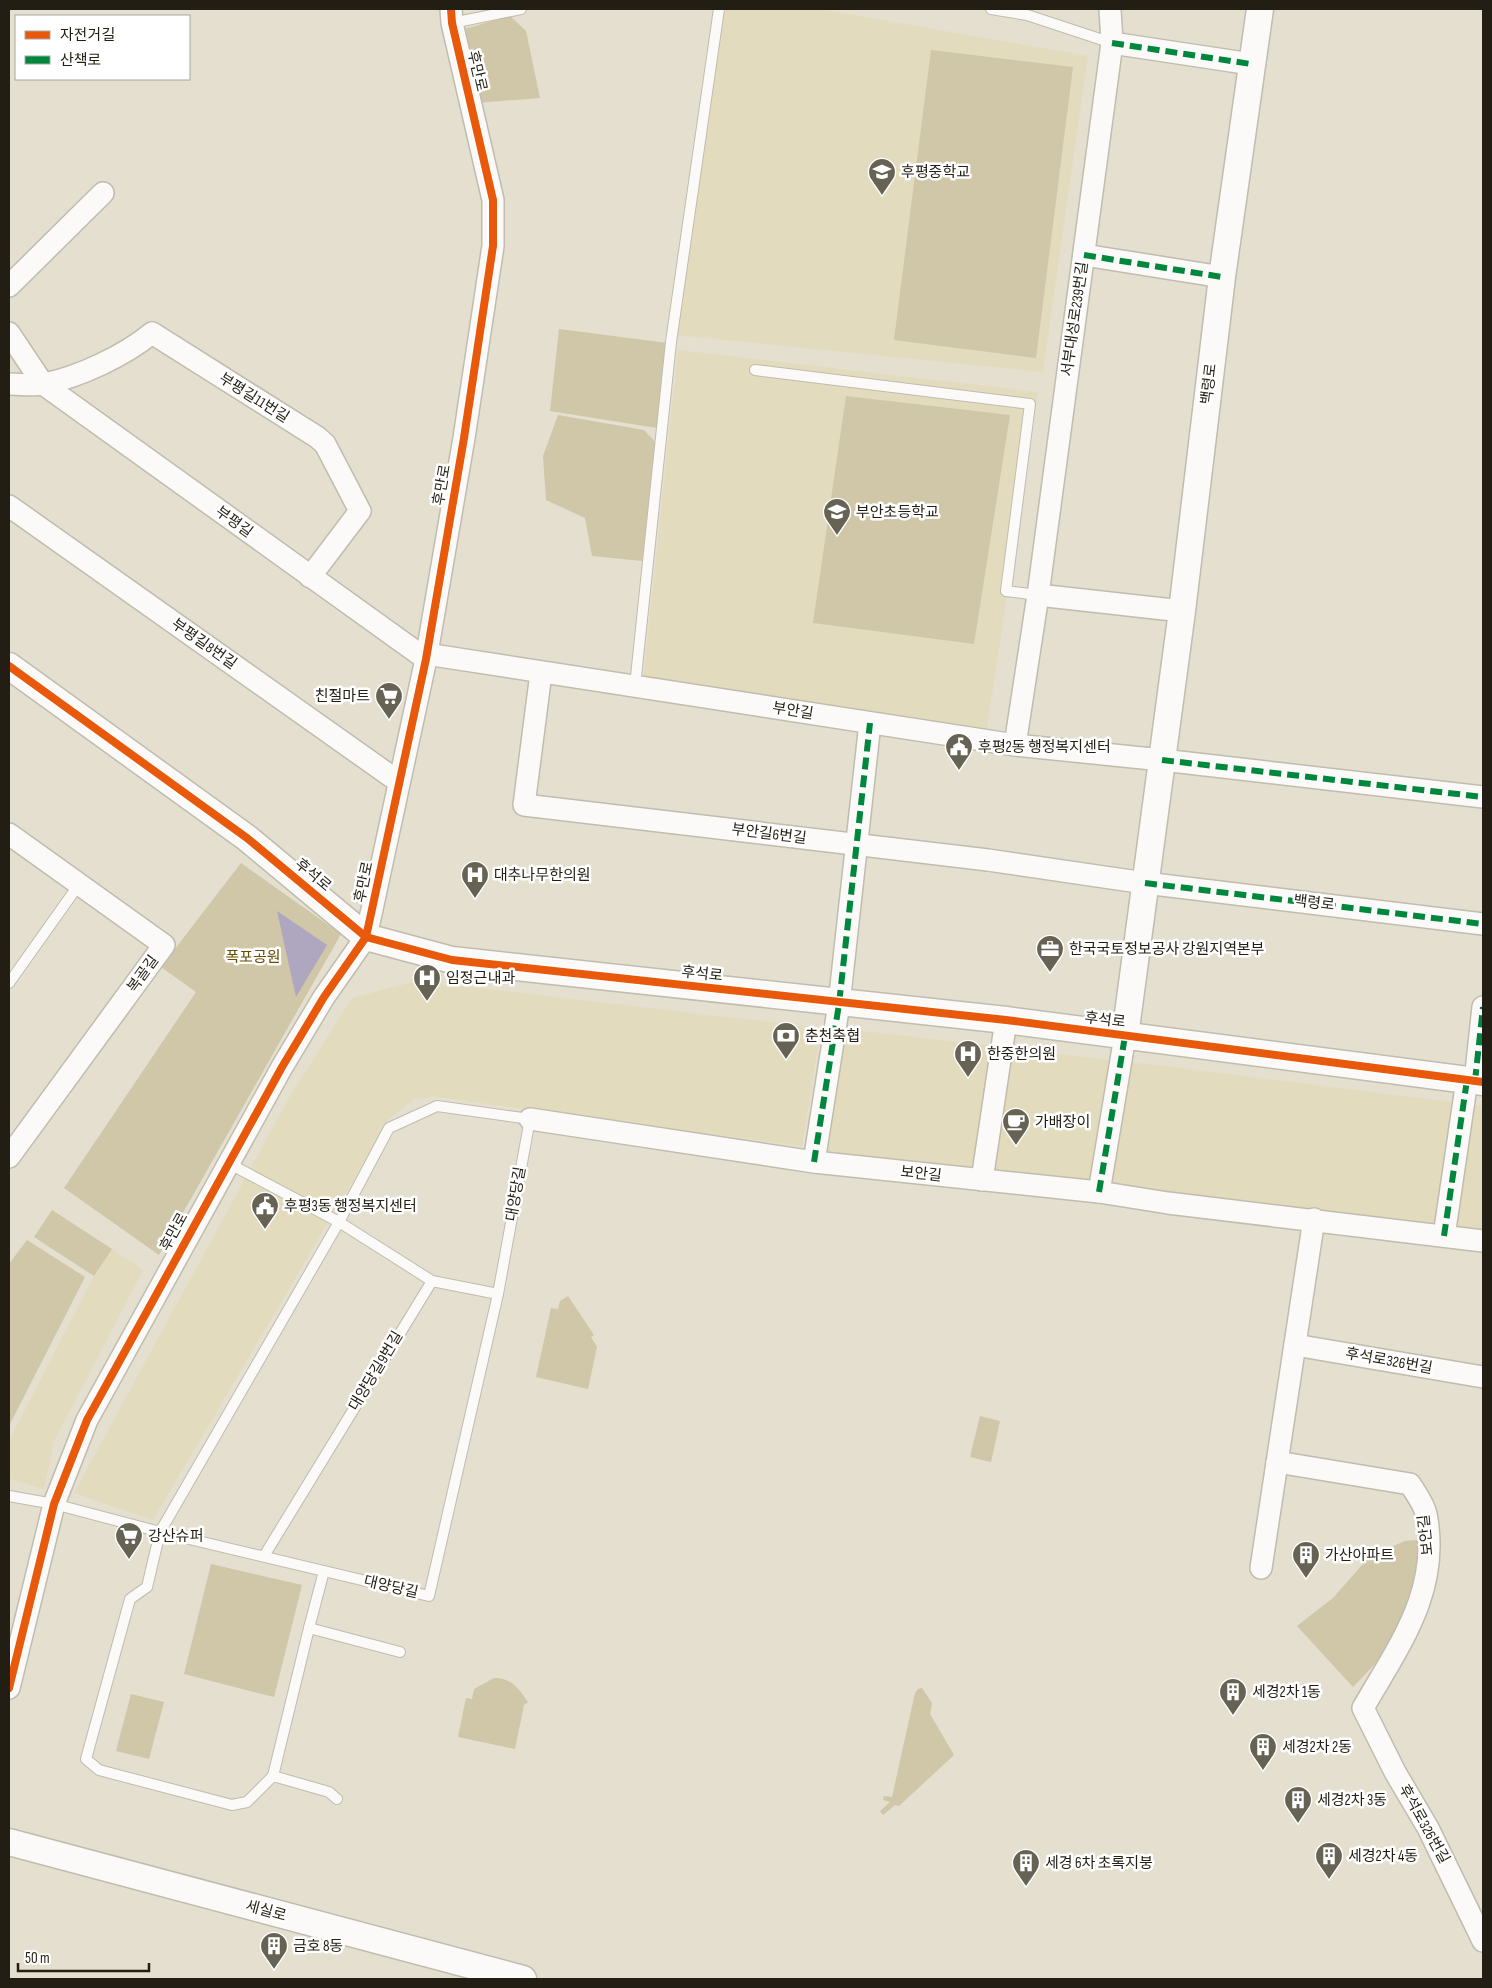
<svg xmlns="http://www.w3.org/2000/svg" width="1492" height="1988" viewBox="0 0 1492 1988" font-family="'Sofia Sans Condensed','Noto Sans KR',sans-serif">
<rect width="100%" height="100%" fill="#e4dfce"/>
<g fill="#e3dbbe">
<path d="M724,9H819L1088,56L1043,372L676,335Z"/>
<path d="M678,350L1038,392L985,740L643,681Z"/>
<path d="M417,981L821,1028L802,1146L436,1097L414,1099L389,1119L153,1520L74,1493L290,1096L352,998Z"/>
<path d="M845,1029L1189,1069L1483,1106V1232L1168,1197L828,1152Z"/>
<path d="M112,1249L143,1270L54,1441L44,1489L9,1479V1441L94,1276Z"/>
</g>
<g fill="#d0c6a8">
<path d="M510,16L526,31L540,98L476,103L461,30Z"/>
<path d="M931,50L1073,67L1036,358L894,340Z"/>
<path d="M559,329L668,343L657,428L550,411Z"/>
<path d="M846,396L1010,415L974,644L813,623Z"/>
<path d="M558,415L644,430L657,444L642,561L592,556L585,518L546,500L543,456Z"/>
<path d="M241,863L341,934L159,1255L64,1188L196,992L161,967Z"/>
<path d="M52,1210L112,1249L94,1276L34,1237Z"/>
<path d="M27,1240L85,1277L9,1426V1264Z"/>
<path d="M568,1296L594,1335L591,1337L597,1347L588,1389L536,1377L551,1308L558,1309L560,1301Z"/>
<path d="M980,1416L1000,1421L991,1462L970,1457Z"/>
<path d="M1417,1540L1420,1567L1405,1617L1377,1662L1353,1687L1297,1626L1333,1598L1370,1556L1405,1541Z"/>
<path d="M211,1564L302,1585L274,1697L184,1674Z"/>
<path d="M494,1678C512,1678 518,1688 528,1702L524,1705L515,1749L458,1737L466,1698L472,1699L474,1689Z"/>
<path d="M922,1688L932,1703L930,1714L954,1755L899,1806L895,1805L883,1815L880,1811L890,1802L883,1800L884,1796L892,1797L915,1693L918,1689Z"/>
<path d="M131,1694L164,1702L149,1759L116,1751Z"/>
</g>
<path fill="#aea7bf" d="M277,911L327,945L296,997Z"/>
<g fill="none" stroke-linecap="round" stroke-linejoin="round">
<defs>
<g id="service">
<path d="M991,9L1027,15L1112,43"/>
<path d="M452,23L521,9"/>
<path d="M755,370L1030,404L1006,591L1038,595"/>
<path d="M635,686L671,342L719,9"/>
<path d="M9,983L80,883"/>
<path d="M228,1163L339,1222L432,1281L498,1294"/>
<path d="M9,1496L54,1504L160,1532L429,1596L498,1294L530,1119L437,1106L389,1128L339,1222L160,1532L147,1587L130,1599L86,1759L99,1770L232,1805L247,1802L273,1776L329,1792L337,1799"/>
<path d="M264,1556L432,1281"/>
<path d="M309,1628L324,1571"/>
<path d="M273,1776L309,1628L400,1652"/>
</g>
<g id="minor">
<path d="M1112,43L1251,64"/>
<path d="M1084,255L1222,277"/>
<path d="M9,286L103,193"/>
<path d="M9,333L43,384L426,659"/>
<path d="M9,384C20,384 33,386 44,384C79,377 124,356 152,333L317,437L325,444L360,511L310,577"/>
<path d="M9,506L399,782"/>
<path d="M1038,595L1182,611"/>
<path d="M426,654L1015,745L1162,760L1483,797"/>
<path d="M541,673L524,805L988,860L1145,883L1483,924"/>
<path d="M1015,745L1038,595L1112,43L1110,9"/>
<path d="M9,834L164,945L9,1157"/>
<path d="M1475,1081L1483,1007"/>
<path d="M530,1119L814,1162L1099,1192L1168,1203L1483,1241"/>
<path d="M814,1162L839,1004L870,723"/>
<path d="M982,1180L1006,1020"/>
<path d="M1099,1192L1125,1036"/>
<path d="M1444,1236L1467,1080"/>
<path d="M1295,1345L1483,1377"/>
<path d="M1277,1462L1410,1484C1415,1492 1424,1504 1426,1514C1441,1591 1399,1645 1363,1708L1395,1772L1428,1828L1483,1941"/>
<path d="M1261,1568L1314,1219"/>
<path d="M9,1688L54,1504L87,1420L282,1067L324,997L366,937L426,659L464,438L493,246V200L452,23L451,9"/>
</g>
<g id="tertiary">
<path d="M9,666L247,838L366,937L452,960L1006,1020L1483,1082"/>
<path d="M1125,1036L1182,611L1222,277L1260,9"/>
<path d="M9,1842L523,1979"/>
</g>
</defs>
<use href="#service" stroke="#c0bcae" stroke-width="12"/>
<use href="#minor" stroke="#c0bcae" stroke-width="24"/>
<use href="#tertiary" stroke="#c0bcae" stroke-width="29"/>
<use href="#service" stroke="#fbfaf8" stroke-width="10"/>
<use href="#minor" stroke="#fbfaf8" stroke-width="21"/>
<use href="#tertiary" stroke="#fbfaf8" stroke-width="26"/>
<g stroke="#00873e" stroke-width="6" stroke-dasharray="12 6" stroke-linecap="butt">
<path d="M1112,43L1251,64"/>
<path d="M1084,255L1222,277"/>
<path d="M1162,760L1483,797"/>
<path d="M1145,883L1483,924"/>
<path d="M1475,1081L1483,1007"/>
<path d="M814,1162L839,1004L870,723"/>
<path d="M1099,1192L1125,1036"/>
<path d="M1444,1236L1467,1080"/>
</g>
<defs>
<g id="cycleway">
<path d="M9,666L247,838L366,937L452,960L1006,1020L1483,1082"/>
<path d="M9,1688L54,1504L87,1420L282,1067L324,997L366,937L426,659L464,438L493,246V200L452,23L451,9"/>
</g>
</defs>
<use href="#cycleway" stroke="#fff" stroke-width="11"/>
<use href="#cycleway" stroke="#e8590c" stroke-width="8"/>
</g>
<defs>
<symbol id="school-pin" viewBox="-11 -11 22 30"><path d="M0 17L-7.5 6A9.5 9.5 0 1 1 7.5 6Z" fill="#666254" stroke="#fff"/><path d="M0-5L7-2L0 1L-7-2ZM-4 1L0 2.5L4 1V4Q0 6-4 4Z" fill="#fff"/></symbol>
<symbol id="supermarket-pin" viewBox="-11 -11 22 30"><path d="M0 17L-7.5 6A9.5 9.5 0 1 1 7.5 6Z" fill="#666254" stroke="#fff"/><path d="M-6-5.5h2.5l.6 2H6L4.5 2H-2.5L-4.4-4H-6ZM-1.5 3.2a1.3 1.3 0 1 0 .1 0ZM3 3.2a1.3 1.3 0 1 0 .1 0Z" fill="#fff"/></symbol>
<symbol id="civic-pin" viewBox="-11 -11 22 30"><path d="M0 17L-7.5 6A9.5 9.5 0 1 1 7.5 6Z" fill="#666254" stroke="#fff"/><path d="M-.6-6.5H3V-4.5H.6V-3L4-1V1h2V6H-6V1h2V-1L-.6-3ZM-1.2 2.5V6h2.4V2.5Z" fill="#fff"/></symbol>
<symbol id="hospital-pin" viewBox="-11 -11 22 30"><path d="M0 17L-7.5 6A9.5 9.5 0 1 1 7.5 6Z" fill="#666254" stroke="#fff"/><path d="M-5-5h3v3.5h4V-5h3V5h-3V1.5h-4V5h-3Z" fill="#fff"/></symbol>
<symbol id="office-pin" viewBox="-11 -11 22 30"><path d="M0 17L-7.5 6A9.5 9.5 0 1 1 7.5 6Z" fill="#666254" stroke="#fff"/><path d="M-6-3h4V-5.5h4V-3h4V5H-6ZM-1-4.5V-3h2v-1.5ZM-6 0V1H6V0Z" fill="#fff"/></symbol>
<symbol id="bank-pin" viewBox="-11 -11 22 30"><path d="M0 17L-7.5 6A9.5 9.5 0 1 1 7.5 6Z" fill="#666254" stroke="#fff"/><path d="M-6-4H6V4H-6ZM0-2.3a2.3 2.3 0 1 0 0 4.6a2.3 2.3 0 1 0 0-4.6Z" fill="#fff"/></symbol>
<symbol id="cafe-pin" viewBox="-11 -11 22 30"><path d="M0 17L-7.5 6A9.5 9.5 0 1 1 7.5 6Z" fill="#666254" stroke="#fff"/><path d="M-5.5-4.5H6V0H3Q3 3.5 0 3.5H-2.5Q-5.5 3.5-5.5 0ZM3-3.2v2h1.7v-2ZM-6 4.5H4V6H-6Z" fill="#fff"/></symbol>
<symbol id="building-pin" viewBox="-11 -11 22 30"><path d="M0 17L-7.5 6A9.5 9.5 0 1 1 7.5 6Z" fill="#666254" stroke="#fff"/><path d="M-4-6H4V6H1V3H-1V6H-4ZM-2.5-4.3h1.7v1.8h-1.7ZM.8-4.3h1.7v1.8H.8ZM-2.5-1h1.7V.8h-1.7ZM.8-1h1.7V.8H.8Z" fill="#fff"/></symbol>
</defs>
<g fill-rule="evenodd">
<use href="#school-pin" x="866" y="156" width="32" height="43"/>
<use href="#school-pin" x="821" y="496" width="32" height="43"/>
<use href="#supermarket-pin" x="373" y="680" width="32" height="43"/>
<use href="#civic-pin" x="943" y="731" width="32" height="43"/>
<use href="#hospital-pin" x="459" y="859" width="32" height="43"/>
<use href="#office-pin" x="1034" y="933" width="32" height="43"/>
<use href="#hospital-pin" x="411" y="962" width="32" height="43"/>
<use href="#bank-pin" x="770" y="1020" width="32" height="43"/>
<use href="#hospital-pin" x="952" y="1038" width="32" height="43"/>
<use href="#cafe-pin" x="1000" y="1106" width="32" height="43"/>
<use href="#civic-pin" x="249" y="1190" width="32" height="43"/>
<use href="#supermarket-pin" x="113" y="1520" width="32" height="43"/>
<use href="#building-pin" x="1290" y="1539" width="32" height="43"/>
<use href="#building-pin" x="1217" y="1676" width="32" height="43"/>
<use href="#building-pin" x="1247" y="1731" width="32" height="43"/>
<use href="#building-pin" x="1282" y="1784" width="32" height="43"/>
<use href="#building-pin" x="1313" y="1840" width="32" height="43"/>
<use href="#building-pin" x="1010" y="1847" width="32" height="43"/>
<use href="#building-pin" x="258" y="1930" width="32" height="43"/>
</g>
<g text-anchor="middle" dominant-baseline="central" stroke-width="5" stroke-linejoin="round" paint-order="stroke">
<g font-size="15" fill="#221e13" stroke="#fff">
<text transform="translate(477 71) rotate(77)">후만로</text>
<text transform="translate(1075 319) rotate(-82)">서부대성로239번길</text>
<text transform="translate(1209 384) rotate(-83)">백령로</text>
<text transform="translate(254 398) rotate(32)">부평길11번길</text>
<text transform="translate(442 485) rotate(-80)">후만로</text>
<text transform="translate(234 522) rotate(36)">부평길</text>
<text transform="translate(204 644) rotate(35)">부평길8번길</text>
<text transform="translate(793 711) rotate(9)">부안길</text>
<text transform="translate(769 834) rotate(7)">부안길6번길</text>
<text transform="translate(313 875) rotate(40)">후석로</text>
<text transform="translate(364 882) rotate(-78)">후만로</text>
<text transform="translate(1314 903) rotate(7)">백령로</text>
<text transform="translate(143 974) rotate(-54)">복골길</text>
<text transform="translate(702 974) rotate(6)">후석로</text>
<text transform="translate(1105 1020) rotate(7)">후석로</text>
<text transform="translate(921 1174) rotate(6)">보안길</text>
<text transform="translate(516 1194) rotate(-80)">대양당길</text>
<text transform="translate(174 1232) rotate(-61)">후만로</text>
<text transform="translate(1389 1361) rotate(10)">후석로326번길</text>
<text transform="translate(376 1371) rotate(-59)">대양당길9번길</text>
<text transform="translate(1426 1535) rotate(-96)">보안길</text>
<text transform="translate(391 1587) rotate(13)">대양당길</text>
<text transform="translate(1424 1824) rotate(61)">후석로326번길</text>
<text transform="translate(266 1911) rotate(15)">세실로</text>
</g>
<g font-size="15" fill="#221e13" stroke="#fff" text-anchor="start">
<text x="901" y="172">후평중학교</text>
<text x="856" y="512">부안초등학교</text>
<text x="370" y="696" text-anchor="end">친절마트</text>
<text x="978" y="747">후평2동 행정복지센터</text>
<text x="494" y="875">대추나무한의원</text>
<text x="1069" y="949">한국국토정보공사 강원지역본부</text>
<text x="446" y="978">임정근내과</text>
<text x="805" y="1036">춘천축협</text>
<text x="987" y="1054">한중한의원</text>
<text x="1035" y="1122">가배장이</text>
<text x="284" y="1206">후평3동 행정복지센터</text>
<text x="148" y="1536">강산슈퍼</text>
<text x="1325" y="1555">가산아파트</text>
<text x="1252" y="1692">세경2차 1동</text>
<text x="1282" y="1747">세경2차 2동</text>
<text x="1317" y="1800">세경2차 3동</text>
<text x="1348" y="1856">세경2차 4동</text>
<text x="1045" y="1863">세경 6차 초록지붕</text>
<text x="293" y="1946">금호 8동</text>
</g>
<g font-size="15" fill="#634f00" stroke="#fff">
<text x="253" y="957">폭포공원</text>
</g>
</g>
<rect width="1492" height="1988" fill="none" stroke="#221e13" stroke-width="20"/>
<rect x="15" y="15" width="175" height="65" fill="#ffffff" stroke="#a7a5a1"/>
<rect x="25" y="31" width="25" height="8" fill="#e8590c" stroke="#a7a5a1"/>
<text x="60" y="40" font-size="15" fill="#221e13">자전거길</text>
<rect x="25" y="56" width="25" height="8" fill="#00873e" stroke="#a7a5a1"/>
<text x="60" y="65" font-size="15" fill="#221e13">산책로</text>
<path d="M18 1963v8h131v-8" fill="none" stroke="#221e13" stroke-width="2.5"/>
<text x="25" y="1963" font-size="15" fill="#221e13" stroke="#ffffff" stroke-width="4" paint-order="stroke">50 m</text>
</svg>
